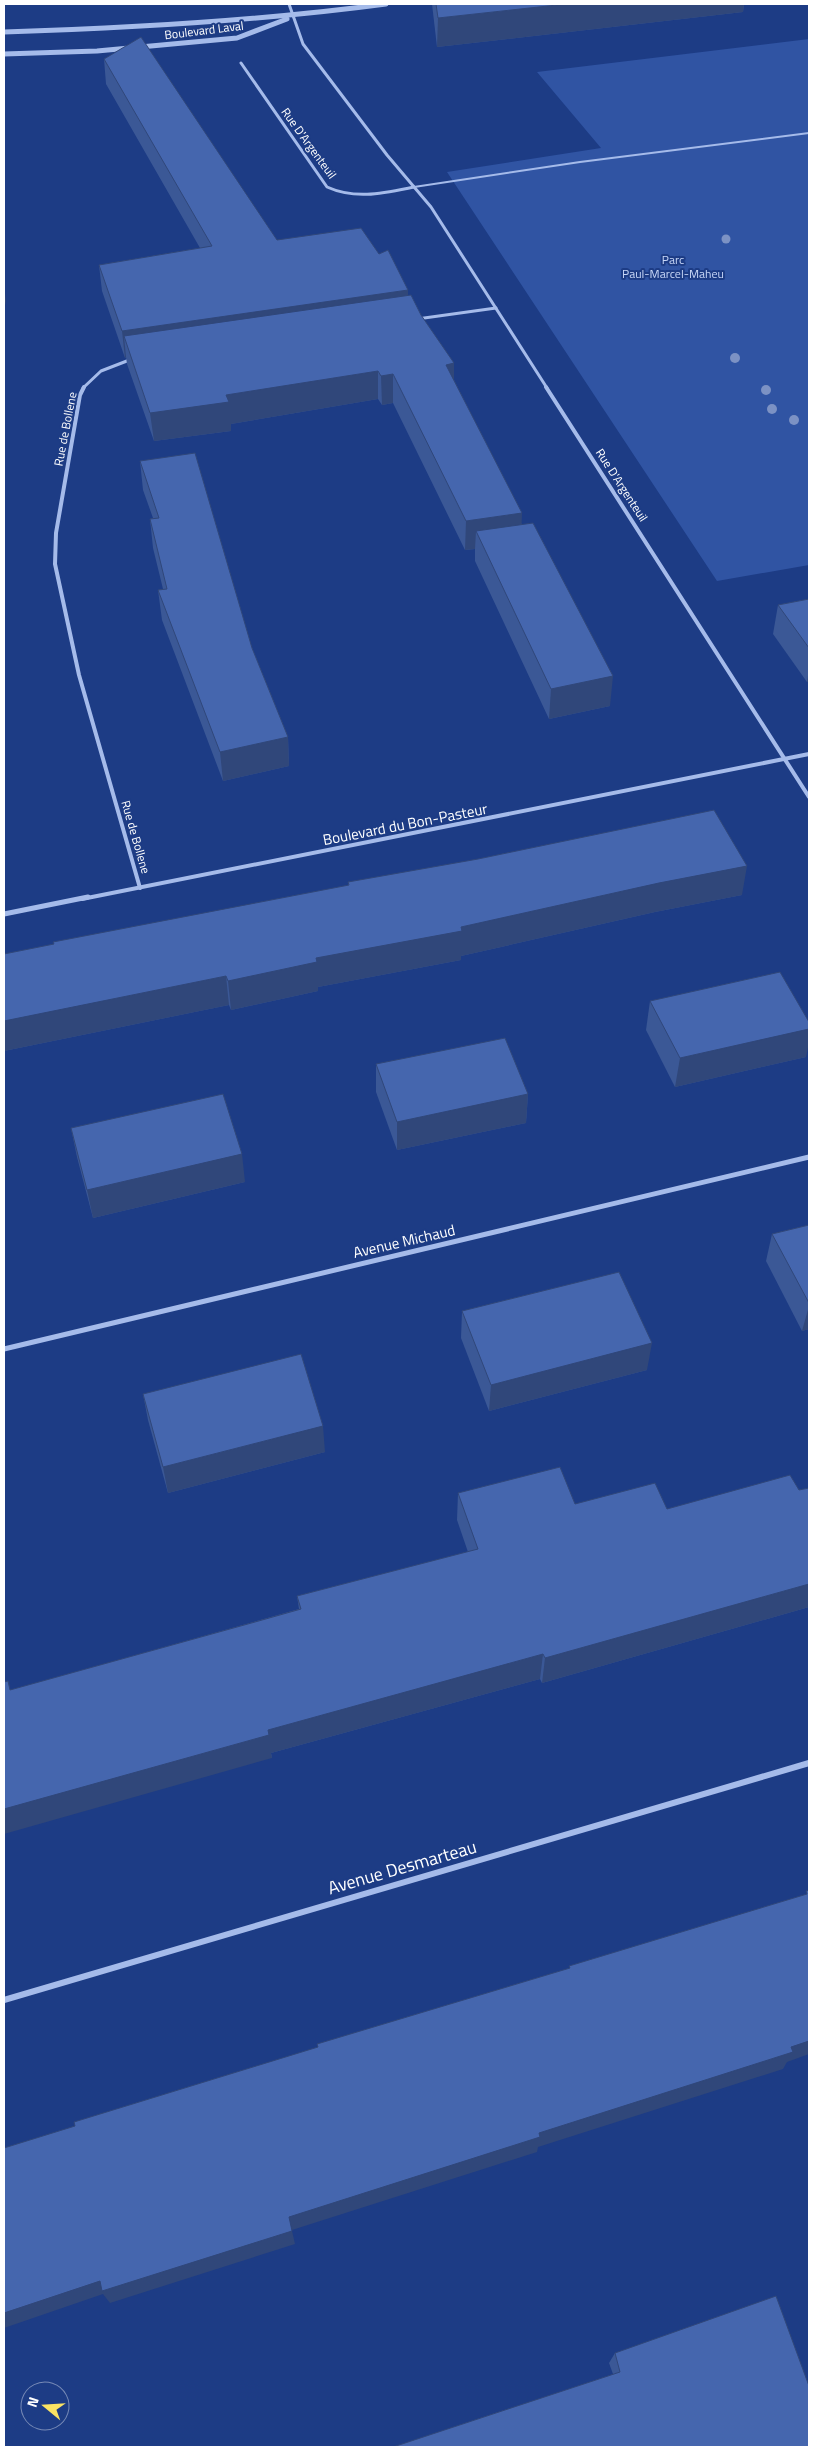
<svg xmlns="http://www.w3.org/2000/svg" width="813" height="2451" viewBox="0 0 813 2451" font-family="'Titillium Web',sans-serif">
<rect width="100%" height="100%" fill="#1d3c85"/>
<path fill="#3054a3" d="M809,39V565L717,581L447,172L601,148L537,72Z"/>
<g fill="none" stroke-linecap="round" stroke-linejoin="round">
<path stroke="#a5bbea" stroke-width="2" d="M414,187L580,162L809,133"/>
<g stroke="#a5bbea" stroke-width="3">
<path d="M289,4L303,44L387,155L431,207L547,388"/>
<path d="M241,63L327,187C356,200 384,193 414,187"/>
<path d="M417,319L496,308"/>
<path d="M83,388L101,371L132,359"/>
</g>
<g stroke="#a5bbea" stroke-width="4">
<path d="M84,387L80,395L56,533L55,564L79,675L140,888"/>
<path d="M546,387L809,797"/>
<path d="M82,899L809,754"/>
</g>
<g stroke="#a5bbea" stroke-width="5">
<path d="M4,914L88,897"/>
<path d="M4,1349L809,1157"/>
</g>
<path stroke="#a5bbea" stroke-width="6" d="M4,2000L809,1763"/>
<g stroke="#a5bbea" stroke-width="5">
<path d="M4,32C132,28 259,21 386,4"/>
<path d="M4,54L97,51L237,38L287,19"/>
</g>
</g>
<g fill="#7c92c4">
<circle cx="726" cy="239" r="4.5"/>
<circle cx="735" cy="358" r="5"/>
<circle cx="766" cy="390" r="5"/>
<circle cx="772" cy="409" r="5"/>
<circle cx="794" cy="420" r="5"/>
</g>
<g fill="#3b5896">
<path d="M432,4H744L743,12L437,47Z"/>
<path d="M104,59L277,240L379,254L408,290V296L454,380L522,525L610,706L549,719L475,561V549L465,550L393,403L382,405L378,399L231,424V431L154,441L127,364L126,357L125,358L102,291L99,265L200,248L106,84Z"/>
<path d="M140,461L252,648L288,737L289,766L223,781L162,620L158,590L163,589L153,548L150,519L153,518L143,490Z"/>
<path d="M809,599V682H807L773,634L778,605Z"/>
<path d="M348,882L742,895L655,912L461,956V960L318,987V991L231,1010L229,1005L4,1051L348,886Z"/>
<path d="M650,1001L806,1057L675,1087L646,1030Z"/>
<path d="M376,1064L528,1094L526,1123L397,1150L376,1092Z"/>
<path d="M71,1128L245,1182L93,1218L77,1157Z"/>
<path d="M809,1225V1329L802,1331L766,1261L772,1234Z"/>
<path d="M462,1311L647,1370L489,1411L461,1338Z"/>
<path d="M143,1394L325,1452L168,1493L148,1420Z"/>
<path d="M809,1488V1607L542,1683L540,1679L271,1753L272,1758L12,1690L299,1609L297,1596L468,1552L457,1520L458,1493L575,1504L667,1509L799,1490Z"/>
<path d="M615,2353L809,2386L613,2374L609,2363Z"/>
</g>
<g fill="#30477a">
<path d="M566,4H744L743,12L437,47L438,18Z"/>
<path d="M4,285L6,301L4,310Z"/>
<path d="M408,290V317L124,336L126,357L125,358L122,331Z"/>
<path d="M454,363V392L446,365Z"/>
<path d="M378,371V399L231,424V431L154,441L150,413L226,395Z"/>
<path d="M393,374V403L382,405L381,376Z"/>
<path d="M522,513L521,542L476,531L475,549L465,550L466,521Z"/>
<path d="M809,670V682H807Z"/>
<path d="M613,676L610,706L549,719L551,689Z"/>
<path d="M288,737L289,766L223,781L220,752Z"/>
<path d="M747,866L742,895L655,912L461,956V960L318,987V991L231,1010L228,981L316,958L461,927L659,883Z"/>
<path d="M226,976L229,1005L4,1051V1021Z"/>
<path d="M809,1029V1043L806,1057L675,1087L680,1058Z"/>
<path d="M528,1094L526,1123L397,1150V1122Z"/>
<path d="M242,1154L245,1182L93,1218L87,1190Z"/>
<path d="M809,1306V1329L802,1331Z"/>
<path d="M652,1343L647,1370L489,1411L491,1385Z"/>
<path d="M323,1426L325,1452L168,1493L163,1467Z"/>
<path d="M809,1584V1607L542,1683L545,1658Z"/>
<path d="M543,1654L540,1679L271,1753L272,1758L4,1834V1809L268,1730Z"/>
<path d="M809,2041V2054L787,2062L783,2069L538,2147L537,2152L292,2230L289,2217Z"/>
<path d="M292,2231L295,2244L110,2303L103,2294L4,2328V2313L100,2281Z"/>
</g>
<g fill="#4566ae" stroke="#30477a">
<path d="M436,4H566L438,18Z"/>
<path d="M141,37L277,240L361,228L379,254L388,250L408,290L122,331L99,265L212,246L104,59Z"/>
<path d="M411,295L421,315L454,363L446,365L522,513L466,521L393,374L381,376L378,371L226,395L229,402L150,413L124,336Z"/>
<path d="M195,453L252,648L288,737L220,752L158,590L167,589L150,519L159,518L140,461Z"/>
<path d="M533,523L613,676L551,689L476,531Z"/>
<path d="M809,599V648L778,605Z"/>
<path d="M714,810L747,866L659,883L461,927L462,931L316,958L317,962L228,981L226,976L4,1021V954L54,944L53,942L349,885L348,882L478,859Z"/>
<path d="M780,972L809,1022V1029L680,1058L650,1001Z"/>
<path d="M505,1038L528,1094L397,1122L376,1064Z"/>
<path d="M223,1094L242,1154L87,1190L71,1128Z"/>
<path d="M809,1225V1303L772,1234Z"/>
<path d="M619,1272L652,1343L491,1385L462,1311Z"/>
<path d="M301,1354L323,1426L163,1467L143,1394Z"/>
<path d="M560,1467L575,1504L655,1483L667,1509L790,1475L799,1490L809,1488V1584L545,1658L543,1654L268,1730L269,1735L4,1809V1682L8,1681L10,1690L255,1622L301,1609L297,1596L478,1549L458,1493Z"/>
<path d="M809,1890V2041L791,2047L793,2052L539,2133L540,2137L289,2217L292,2231L102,2291L100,2281L4,2313V2148L75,2126L74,2122L318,2047L317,2044L570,1968L569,1966L807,1894L806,1891Z"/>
<path d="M776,2296L809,2386V2447H393L620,2372L615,2353Z"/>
</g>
<g text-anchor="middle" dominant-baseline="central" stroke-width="4" stroke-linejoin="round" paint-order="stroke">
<g font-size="12" fill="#fff" stroke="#1d3c85">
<text transform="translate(204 30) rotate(-7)">Boulevard Laval</text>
<text transform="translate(309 143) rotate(54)">Rue D'Argenteuil</text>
<text transform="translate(65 429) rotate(-79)">Rue de Bollene</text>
<text transform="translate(622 485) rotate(57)">Rue D'Argenteuil</text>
<text transform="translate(136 837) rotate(74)">Rue de Bollene</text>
</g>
<g font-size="12" fill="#c9d8f8" stroke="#1d3c85">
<text x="673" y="259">Parc<tspan x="673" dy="14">Paul-Marcel-Maheu</tspan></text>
</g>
<g font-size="15" fill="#fff" stroke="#1d3c85">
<text transform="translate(405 824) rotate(-11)">Boulevard du Bon-Pasteur</text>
<text transform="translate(404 1241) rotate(-13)">Avenue Michaud</text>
</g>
<g font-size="18" fill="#fff" stroke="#1d3c85">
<text transform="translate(402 1867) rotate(-16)">Avenue Desmarteau</text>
</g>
</g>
<rect width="813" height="2451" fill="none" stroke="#ffffff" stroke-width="10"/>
<g transform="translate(45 2406) rotate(288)"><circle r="24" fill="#1d3c85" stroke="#778ab6"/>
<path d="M0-4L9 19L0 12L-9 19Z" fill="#fae363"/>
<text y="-8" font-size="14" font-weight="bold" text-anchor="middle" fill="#ffffff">N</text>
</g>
</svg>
